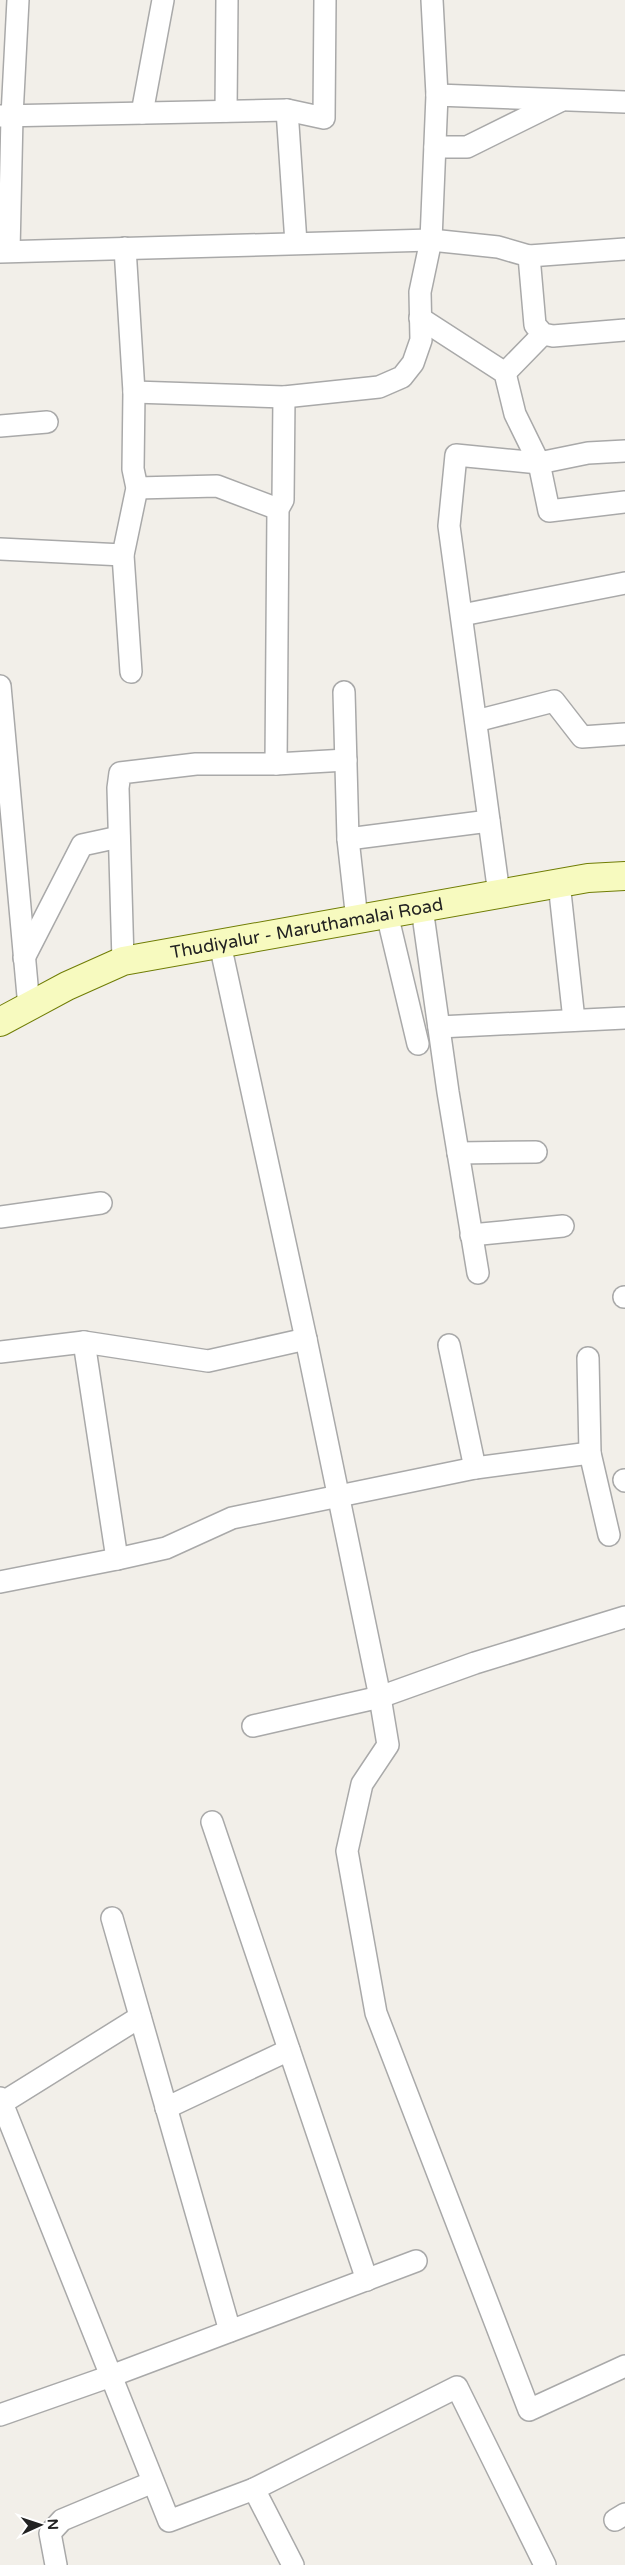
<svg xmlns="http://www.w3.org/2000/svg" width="625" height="2565" viewBox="0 0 625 2565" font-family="'Varela Round',sans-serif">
<rect width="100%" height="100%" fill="#f2efe9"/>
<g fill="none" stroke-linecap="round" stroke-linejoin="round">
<defs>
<g id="street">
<path d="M432,0L437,95"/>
<path d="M287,110L296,243"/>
<path d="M226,111L227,0"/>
<path d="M142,113L163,0"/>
<path d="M0,116L287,110L324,118L325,0"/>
<path d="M435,147H467L560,101"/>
<path d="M125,248L134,392L133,469L137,488L123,555L131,672"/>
<path d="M9,251L12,116L18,0"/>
<path d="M0,252L431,240L498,247L529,256L535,325L543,334L553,336L625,330"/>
<path d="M529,256L625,249"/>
<path d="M420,318L505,373L515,414L539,463L549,511L625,502"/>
<path d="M505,373L543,334"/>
<path d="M134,392L284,397L379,387L402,377L413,363L421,340L420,292L431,240L437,95L625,102"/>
<path d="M0,426L47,422"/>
<path d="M137,488L217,486L278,509"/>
<path d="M0,549L123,555"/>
<path d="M462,615L625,583"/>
<path d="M0,686L29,1007"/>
<path d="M344,692L348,839L357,920"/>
<path d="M476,721L554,701L582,737L625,734"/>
<path d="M276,764L346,760"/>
<path d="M348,839L489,821"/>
<path d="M559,883L574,1020"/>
<path d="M499,894L449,526L456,455L539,463L588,453L625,451"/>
<path d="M422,908L448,1092L478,1273"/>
<path d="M387,914L418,1044"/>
<path d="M220,944L306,1339L380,1697L475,1663L625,1617"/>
<path d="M24,958L82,845L119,837"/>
<path d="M123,961L118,788L120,773L196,764H276L278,509L283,500L284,397"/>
<path d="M439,1027L625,1018"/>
<path d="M458,1153L536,1152"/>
<path d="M0,1217L101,1203"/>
<path d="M471,1235L563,1226"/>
<path d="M624,1297H625"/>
<path d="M449,1345L475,1468"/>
<path d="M0,1352L84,1342L208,1361L306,1339"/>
<path d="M588,1358L590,1453L609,1535"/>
<path d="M624,1480L625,1481"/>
<path d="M117,1559L166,1548L232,1518L475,1468L590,1453"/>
<path d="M0,1582L117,1559L84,1342"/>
<path d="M253,1726L380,1697L388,1745L362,1784L347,1851L376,2013L529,2410L625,2366"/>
<path d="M212,1822L367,2280"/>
<path d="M112,1918L230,2331"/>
<path d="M0,2098L169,2521L254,2489L293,2565"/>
<path d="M2,2103L140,2017"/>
<path d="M166,2108L289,2050"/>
<path d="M0,2415L111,2376L416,2261"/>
<path d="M254,2489L457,2387L545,2565"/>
<path d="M615,2520L625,2514"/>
<path d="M56,2565L50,2533L62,2520L153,2482"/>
</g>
<g id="secondary">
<path id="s1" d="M0,1022L67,986L123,961L588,878L625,876"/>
</g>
</defs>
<use href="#street" stroke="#a9a9a9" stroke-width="24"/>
<use href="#secondary" stroke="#707d05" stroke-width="30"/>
<use href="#street" stroke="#fff" stroke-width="21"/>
<use href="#secondary" stroke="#f7fabf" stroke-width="28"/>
</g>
<g text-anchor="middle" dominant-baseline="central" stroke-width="4" stroke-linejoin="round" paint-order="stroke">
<g font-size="18" fill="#222" stroke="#fff">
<text stroke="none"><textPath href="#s1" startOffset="324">Thudiyalur - Maruthamalai Road</textPath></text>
</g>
</g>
<g transform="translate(40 2525) rotate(87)" stroke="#ffffff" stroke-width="4" paint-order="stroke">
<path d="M0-4L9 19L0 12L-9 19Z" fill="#222222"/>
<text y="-8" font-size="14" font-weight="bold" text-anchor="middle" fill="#222222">N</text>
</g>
</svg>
